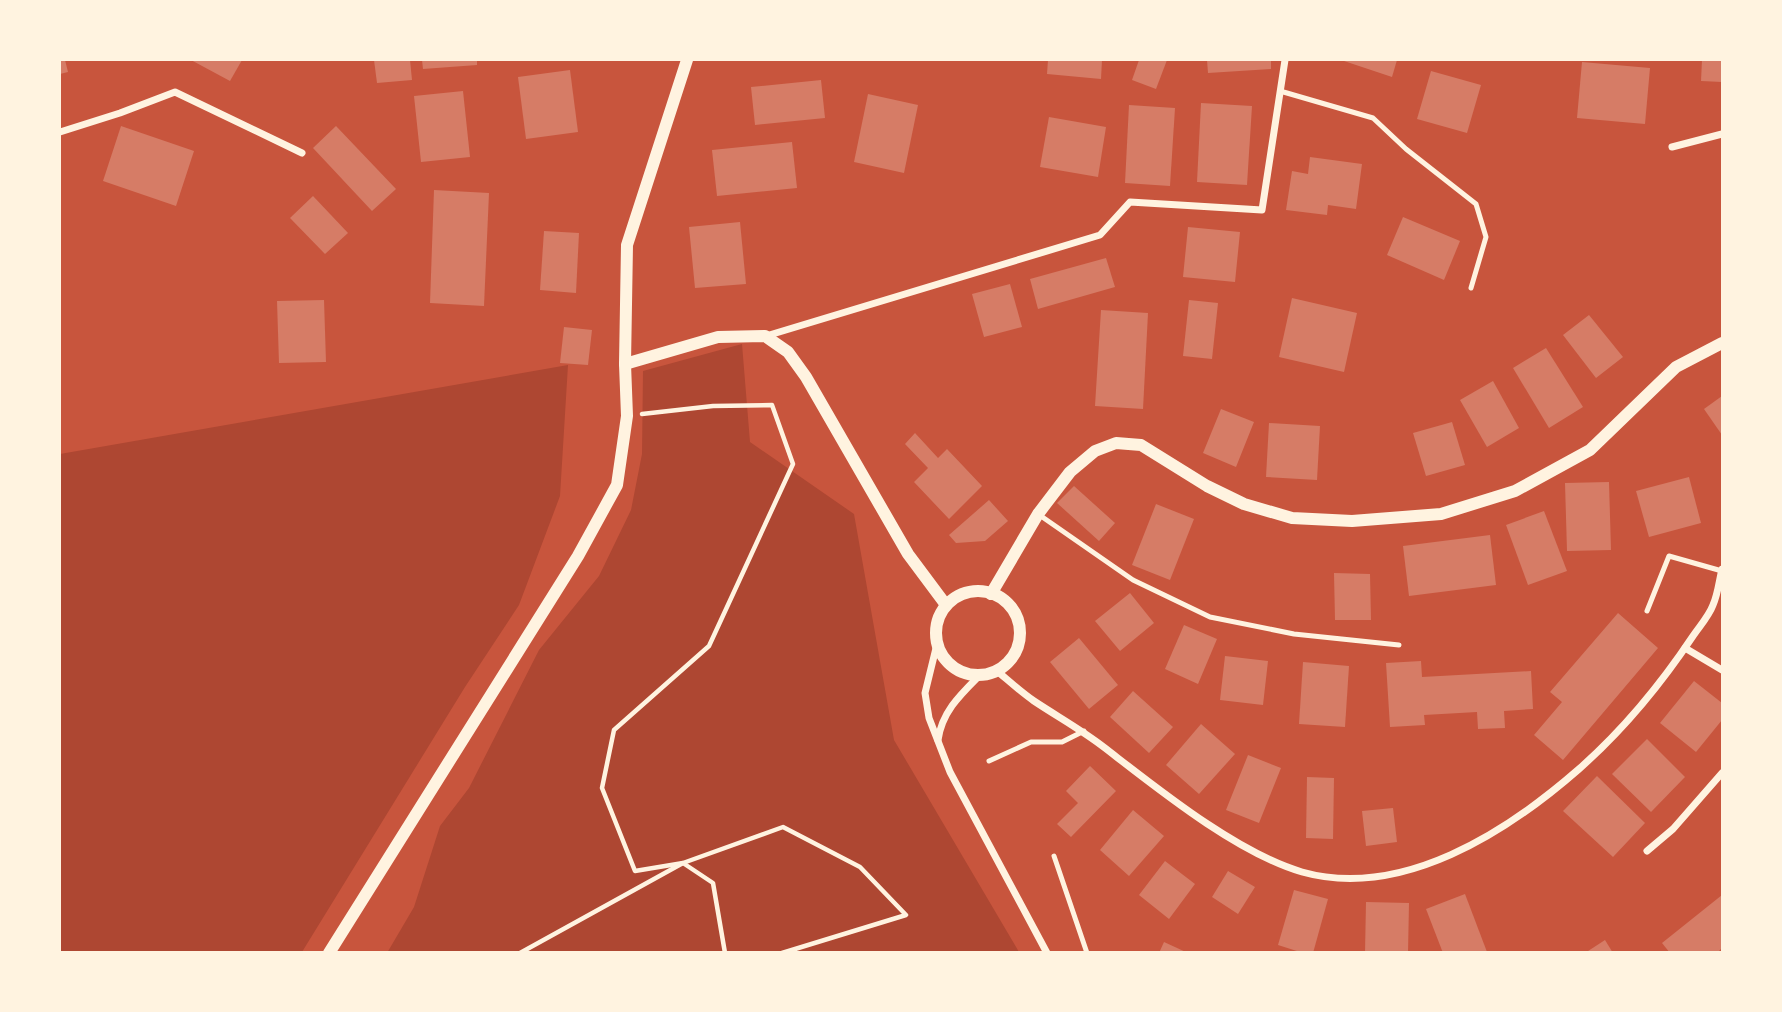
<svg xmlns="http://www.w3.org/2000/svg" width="1782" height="1012" viewBox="0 0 1782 1012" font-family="'Work Sans',sans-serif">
<rect width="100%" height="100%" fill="#c8553d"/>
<g fill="#ae4732">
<path d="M742,344L750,442L854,514L894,740L1019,952L387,953L414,907L440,826L469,788L539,650L599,576L631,510L642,454L643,371Z"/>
<path d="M568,365L560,496L519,605L465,687L302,952H60V454Z"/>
</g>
<g fill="#d67c66">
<path d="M60,60H65L68,72L60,74Z"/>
<path d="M191,60H242L230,81Z"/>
<path d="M374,60H410L412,80L377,83Z"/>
<path d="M422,60H477V65L423,69Z"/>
<path d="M1048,60H1102L1101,79L1047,74Z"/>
<path d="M1139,60H1167L1156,89L1132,80Z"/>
<path d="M1207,60H1271V69L1208,73Z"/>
<path d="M1341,60H1397L1392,77Z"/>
<path d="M1702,60H1722V82L1701,81Z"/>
<path d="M1582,62L1650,68L1645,124L1577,118Z"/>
<path d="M570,70L578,132L526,139L518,77Z"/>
<path d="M1431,71L1481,85L1467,133L1417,119Z"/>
<path d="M821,80L825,118L755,125L751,87Z"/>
<path d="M463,91L470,157L421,162L414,96Z"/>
<path d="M868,94L918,105L904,173L854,162Z"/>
<path d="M1201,103L1252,106L1247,185L1197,182Z"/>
<path d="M1129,105L1175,108L1170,186L1125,183Z"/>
<path d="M1049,117L1106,127L1098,177L1040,167Z"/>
<path d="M121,126L194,151L176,206L103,181Z"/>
<path d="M336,126L396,189L372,211L313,148Z"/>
<path d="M792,142L797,188L717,196L712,150Z"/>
<path d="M1310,157L1362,164L1356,209L1328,205L1327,215L1286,210L1292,171L1308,174Z"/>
<path d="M434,190L489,193L484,306L430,303Z"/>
<path d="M313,196L348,233L325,254L290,218Z"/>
<path d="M1403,217L1460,241L1444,280L1387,255Z"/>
<path d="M740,222L746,284L695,288L689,227Z"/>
<path d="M1188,227L1240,232L1235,282L1183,277Z"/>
<path d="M544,231L579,233L576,293L540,290Z"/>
<path d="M1106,258L1115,287L1038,309L1030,279Z"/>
<path d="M1010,284L1022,327L984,337L972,294Z"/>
<path d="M1292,298L1357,313L1344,372L1279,357Z"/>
<path d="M324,300L326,362L279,363L277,301Z"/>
<path d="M1189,300L1218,303L1212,359L1183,356Z"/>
<path d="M1101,310L1148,313L1143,409L1095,406Z"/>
<path d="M1589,315L1623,357L1596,378L1563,335Z"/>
<path d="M564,327L592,330L588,365L560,363Z"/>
<path d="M1546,348L1583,407L1549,428L1513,368Z"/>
<path d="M1493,381L1519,428L1487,447L1460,400Z"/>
<path d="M1722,396V435L1704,409Z"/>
<path d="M1221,409L1254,422L1236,467L1203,453Z"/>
<path d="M1452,422L1465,465L1426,476L1413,433Z"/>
<path d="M1269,423L1320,426L1317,480L1266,477Z"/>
<path d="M915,433L938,458L947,449L982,486L949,519L914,482L928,468L905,444Z"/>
<path d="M1689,477L1701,523L1649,537L1636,491Z"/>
<path d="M1609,482L1611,550L1567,551L1565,483Z"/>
<path d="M1074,486L1115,523L1099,541L1057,503Z"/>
<path d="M989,500L1008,521L985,541L956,543L949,535Z"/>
<path d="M1156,504L1194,519L1170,580L1132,565Z"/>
<path d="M1544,511L1567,571L1528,585L1506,525Z"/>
<path d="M1490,535L1496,585L1409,596L1403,546Z"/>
<path d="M1334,573L1370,574L1371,620H1335Z"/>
<path d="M1130,593L1154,623L1120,651L1095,621Z"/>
<path d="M1618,613L1658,648L1563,760L1534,735L1562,702L1550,692Z"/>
<path d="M1184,625L1217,639L1198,684L1165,669Z"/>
<path d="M1079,638L1118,685L1089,709L1050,662Z"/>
<path d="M1225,656L1268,661L1263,705L1220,700Z"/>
<path d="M1421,661L1422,677L1531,671L1533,709L1504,711L1505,728L1478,729L1477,712L1424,715L1425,725L1390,727L1386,663Z"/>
<path d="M1303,662L1349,666L1345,727L1299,724Z"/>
<path d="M1694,681L1722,703V720L1696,752L1660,723Z"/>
<path d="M1133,691L1173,727L1149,753L1110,717Z"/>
<path d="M1201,724L1235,754L1199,794L1166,765Z"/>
<path d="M1647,739L1685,777L1651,812L1612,774Z"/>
<path d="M1248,755L1281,768L1259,823L1226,810Z"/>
<path d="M1090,766L1116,791L1071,837L1057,824L1078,803L1066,791Z"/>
<path d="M1597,776L1645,823L1613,857L1563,811Z"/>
<path d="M1307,777L1334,778L1333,839L1306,838Z"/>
<path d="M1393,808L1397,842L1366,846L1362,811Z"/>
<path d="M1133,810L1164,836L1129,876L1100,850Z"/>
<path d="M1165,861L1195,884L1169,919L1139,895Z"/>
<path d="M1228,871L1255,887L1238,914L1212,897Z"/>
<path d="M1294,890L1328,899L1313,953H1303L1278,945Z"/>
<path d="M1465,894L1487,952L1443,953L1426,909Z"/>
<path d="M1722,895V948L1717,953H1670L1662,943Z"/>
<path d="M1366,902L1409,903L1408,953H1365Z"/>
<path d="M1605,940L1613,953H1585Z"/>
<path d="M1164,942L1188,953H1159Z"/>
</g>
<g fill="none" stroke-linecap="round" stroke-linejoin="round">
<g stroke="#fff3e0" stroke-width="4.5">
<path d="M642,414L713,406L772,405L793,464L709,646L614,730L602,788L635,871L683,863L713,883L725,953"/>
<path d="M520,953L683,863L783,827L860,867L906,915L782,953"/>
</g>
<g stroke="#fff3e0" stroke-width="5">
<path d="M1280,91L1373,118L1406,149L1476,204L1486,237L1471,288"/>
<path d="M1038,514L1133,580L1210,617L1294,634L1399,645"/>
<path d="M1647,611L1669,556L1722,571"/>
<path d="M989,761L1031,742H1062L1084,731"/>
<path d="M1054,856L1087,953"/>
</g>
<g stroke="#fff3e0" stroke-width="7">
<path d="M60,132L120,113L175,92L302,153"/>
<path d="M1672,147L1722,134"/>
<path d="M766,336L1100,235L1130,202L1262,210L1285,60"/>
<path d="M937,644L925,693L929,718L950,772L1047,953"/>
<path d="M1685,648L1722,670"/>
<path d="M997,671C1009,681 1021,692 1034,701C1058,717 1082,730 1105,748C1158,789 1237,853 1302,872C1402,900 1507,832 1579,769C1622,731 1661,684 1693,636C1699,627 1709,616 1713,605C1718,594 1719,581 1722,569"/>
<path d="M938,740C942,712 960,695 979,676"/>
<path d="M1647,851L1673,829L1722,773"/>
</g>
<g stroke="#fff3e0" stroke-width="12">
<path d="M625,364L718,337L765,336L788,352L806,377L908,554L946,605"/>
<circle cx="978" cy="633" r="42"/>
<path d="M991,594L1038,514L1070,472L1095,451L1116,443L1141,445L1207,486L1244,504L1292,518L1352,521L1441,514L1515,491L1590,450L1676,367L1722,343"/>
<path d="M329,953L578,556L617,485L627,416L625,364L627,245L687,60"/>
</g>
</g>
<rect width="1782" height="1012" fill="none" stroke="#fff3e0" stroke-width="122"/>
</svg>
